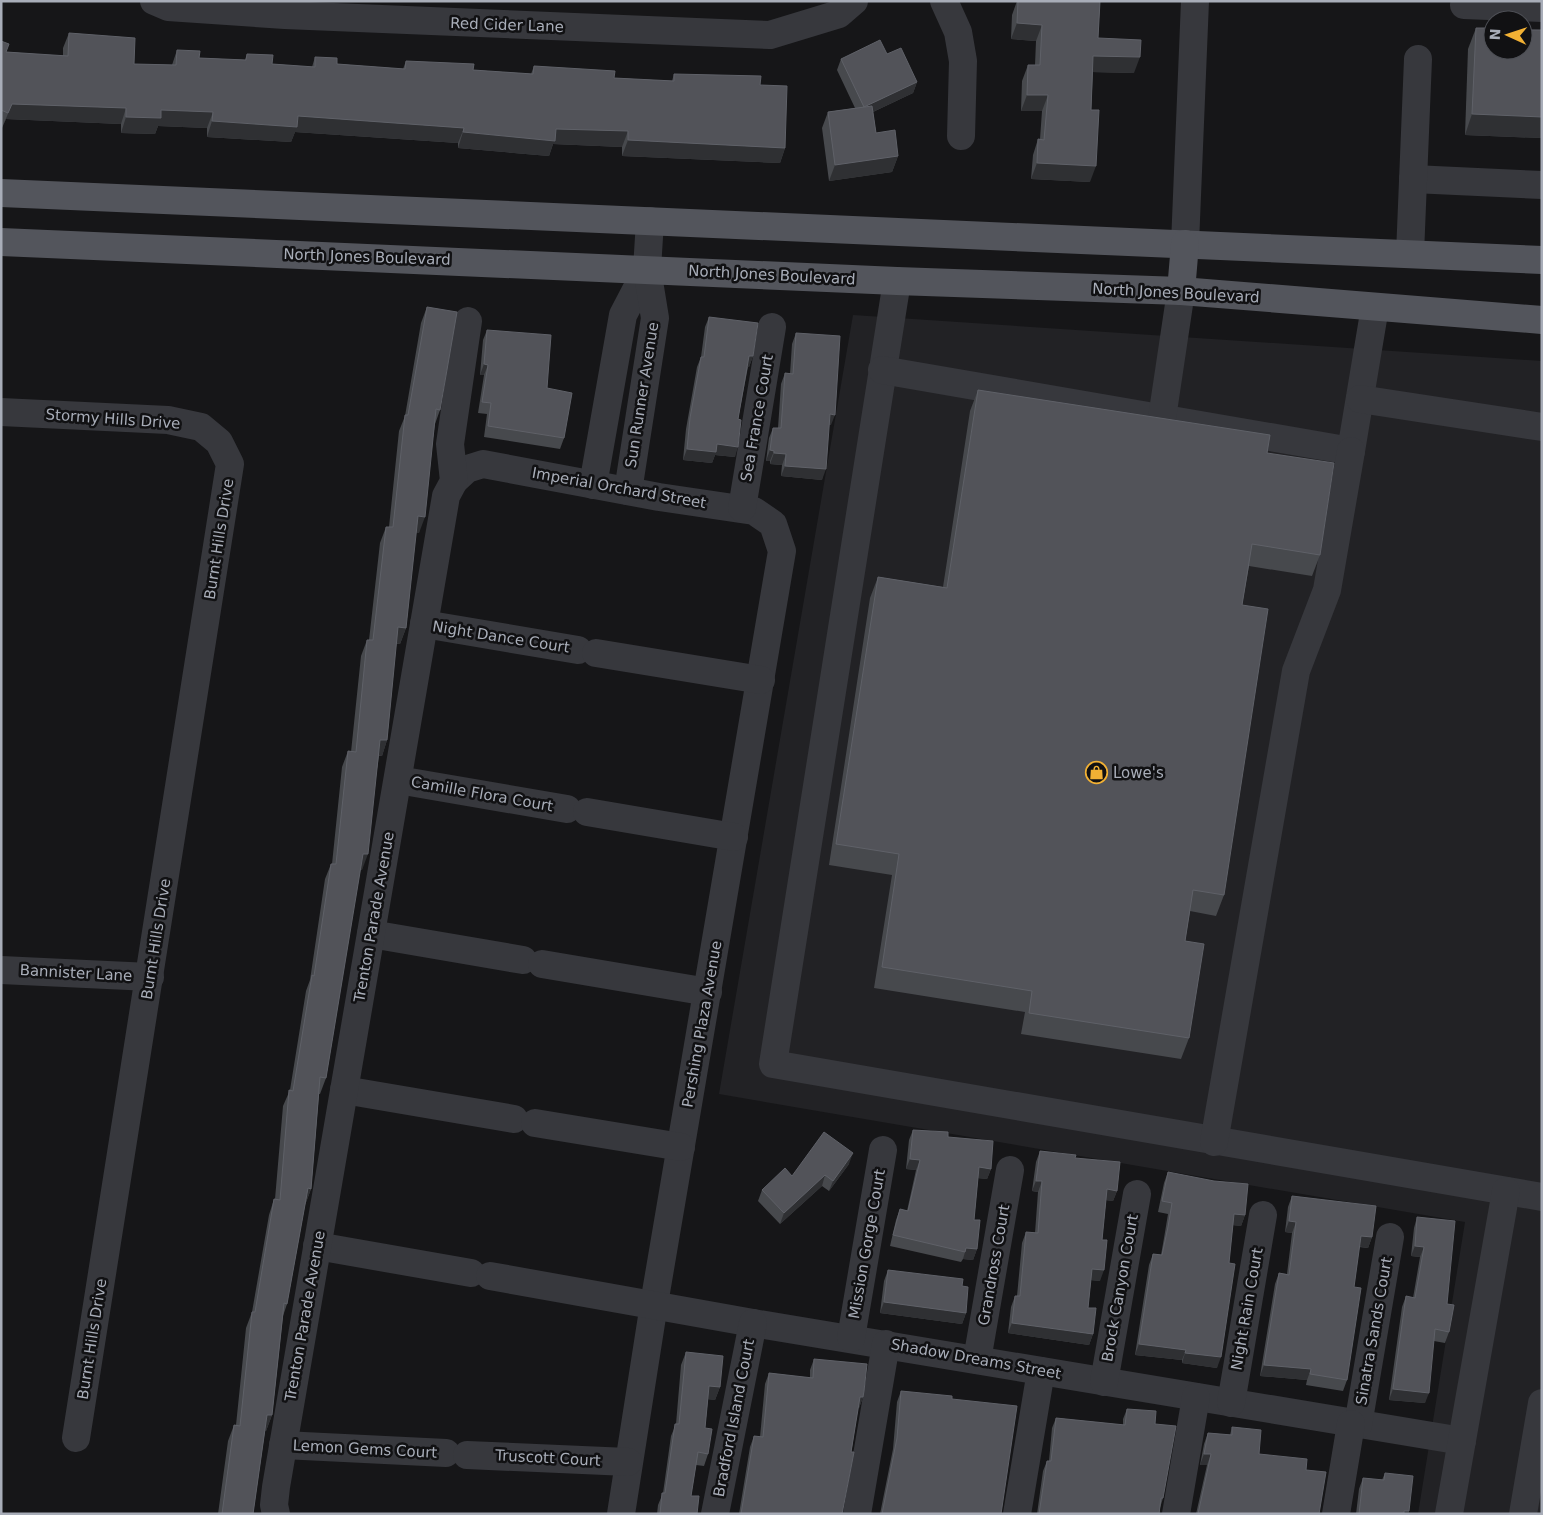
<svg xmlns="http://www.w3.org/2000/svg" width="1543" height="1515" viewBox="0 0 1543 1515" font-family="'DejaVu Sans',sans-serif">
<rect width="100%" height="100%" fill="#161618"/>
<path fill="#222225" d="M853,315L1542,361V1514H1418L1465,1222L719,1094Z"/>
<g fill="none" stroke-linecap="round" stroke-linejoin="round">
<g stroke="#37383d" stroke-width="28">
<path d="M154,1L168,7L285,15L770,35L839,14L854,1"/>
<path d="M944,1L958,32L963,61L961,136"/>
<path d="M1465,1L1464,5L1542,8"/>
<path d="M1413,179L1542,185"/>
<path d="M1185,244L1195,1"/>
<path d="M1410,254L1418,59"/>
<path d="M897,281L773,1064L1542,1197"/>
<path d="M882,370L1351,451L1375,307"/>
<path d="M1360,399L1542,427"/>
<path d="M1,412L168,420L201,427L219,442L230,464L76,1438"/>
<path d="M1162,418L1181,291"/>
<path d="M454,481L467,469L483,464L659,497L754,511L773,524L782,551L654,1304L621,1514"/>
<path d="M593,485L623,315L647,269"/>
<path d="M628,491L655,318L647,269L650,221"/>
<path d="M742,508L772,327"/>
<path d="M424,624L578,650"/>
<path d="M596,653L761,680"/>
<path d="M398,780L567,809"/>
<path d="M587,812L734,837"/>
<path d="M371,934L523,960"/>
<path d="M542,964L708,992"/>
<path d="M1,970L150,977"/>
<path d="M344,1090L514,1119"/>
<path d="M535,1123L681,1147"/>
<path d="M1214,1142L1296,671L1327,590L1351,451"/>
<path d="M317,1246L471,1273"/>
<path d="M490,1276L753,1323L1462,1441"/>
<path d="M851,1338L883,1150"/>
<path d="M977,1360L1010,1170"/>
<path d="M1104,1382L1137,1194"/>
<path d="M1231,1403L1263,1215"/>
<path d="M1358,1425L1390,1237"/>
<path d="M283,1445L446,1453"/>
<path d="M467,1455L628,1462"/>
<path d="M276,1514L274,1505L276,1487L446,496L454,481L450,444L468,321"/>
<path d="M715,1514L753,1323"/>
<path d="M857,1514L886,1344"/>
<path d="M1017,1514L1041,1371"/>
<path d="M1176,1514L1196,1397"/>
<path d="M1336,1514L1351,1424"/>
<path d="M1449,1514L1506,1191"/>
<path d="M1523,1514L1542,1403"/>
</g>
<g stroke="#53555c" stroke-width="28">
<path d="M1,193L1542,260"/>
<path d="M1,242L897,281L1181,291L1542,320"/>
<path d="M1181,291L1185,244"/>
</g>
</g>
<g fill="#47494d">
<path d="M1017,1H1100L1098,38L1134,73L1093,72L1091,110L1090,182L1031,179L1033,155L1038,139H1040L1042,111H1021L1022,81L1028,65H1035L1036,41L1011,39L1012,15Z"/>
<path d="M1476,28L1542,30V138L1465,135L1468,49Z"/>
<path d="M69,33L134,64L172,65L177,50L199,58L245,60L247,54L272,64L312,67L315,57L337,64L403,69L406,61L473,70L531,74L534,66L614,78L672,81L674,74L760,85L785,148L780,163L622,156V147L553,144L549,156L458,148V143L295,132L291,142L207,137V128L158,126L155,134L121,133V124L6,119L2,128H1V41L6,52L63,56V48Z"/>
<path d="M887,54L917,82L913,93L873,112L876,133L898,156L892,172L829,181L822,128L828,112L855,108L837,70L841,59Z"/>
<path d="M427,307L440,410L435,424L419,533L416,532L406,628L400,644H396L387,740L382,756H379L362,870H360L326,1078L320,1094H319L311,1189L305,1205L287,1304L283,1316L272,1415L266,1431H265L253,1514H218L228,1441L234,1425H236L246,1328L252,1312L269,1215L274,1199H275L283,1106L290,1090L306,991L310,980L325,879L331,864H332L342,767L348,751L351,752L361,656L367,640H369L380,543L386,527H389L399,431L405,416L421,323Z"/>
<path d="M709,317L753,356L749,367H748L738,419L735,457L715,455L712,463L683,460L686,429L697,367L701,357L705,327Z"/>
<path d="M487,330L547,388L564,438L560,449L484,437L487,414L478,413L484,375H480L483,340Z"/>
<path d="M796,333L831,425H829L822,480L781,476L782,465L770,464V461H766L769,438L773,428H778L781,384L785,373L790,374L792,344Z"/>
<path d="M978,390L1267,453L1320,555L1312,576L1249,566L1242,605L1224,895L1216,916L1190,911L1185,941L1189,1038L1181,1059L1021,1034L1025,1012L874,988L892,875L829,865L870,598L878,577L943,587L970,411Z"/>
<path d="M913,1130L948,1137L991,1169L987,1179L978,1178L974,1220L977,1249L973,1260L963,1259L961,1262L890,1246L896,1220L900,1209L907,1211L916,1170L906,1169L909,1140Z"/>
<path d="M1040,1151L1075,1158L1117,1191L1113,1201L1106,1200L1102,1240L1100,1281L1091,1280L1088,1308L1093,1334L1089,1345L1008,1333L1011,1307L1015,1296H1017L1022,1243L1026,1232L1035,1233L1038,1192L1032,1191L1036,1162Z"/>
<path d="M849,1164L829,1191L822,1186L780,1224L758,1201L762,1190L792,1176Z"/>
<path d="M1168,1172L1245,1215L1241,1226L1233,1225L1217,1368L1182,1363V1360L1135,1355L1149,1265L1153,1254L1161,1255L1164,1238L1168,1214L1158,1212L1164,1183Z"/>
<path d="M1292,1196L1372,1237L1368,1248L1359,1247L1354,1287L1347,1380L1343,1391L1306,1385L1307,1380L1260,1376L1275,1284L1279,1273L1287,1274L1292,1233L1285,1232L1288,1207Z"/>
<path d="M1417,1217L1447,1304L1449,1332L1445,1343L1434,1341L1425,1403L1389,1400L1402,1307L1406,1296L1413,1298L1420,1257L1411,1256L1414,1228Z"/>
<path d="M888,1270L962,1286L966,1313L962,1324L880,1313L884,1281Z"/>
<path d="M686,1352L720,1387L715,1400L708,1399L705,1428L708,1454L704,1466L696,1465L691,1496L697,1514H657L658,1505L663,1493L671,1436L676,1424L681,1365Z"/>
<path d="M814,1359L863,1397L859,1408H858L842,1514H739L750,1447L754,1436L760,1437L765,1384L769,1373L810,1378V1370Z"/>
<path d="M901,1391L952,1399L1001,1514H880L893,1449L897,1402Z"/>
<path d="M1127,1409L1155,1424L1163,1498L1160,1508L1159,1514H1037L1043,1471L1047,1461H1049L1052,1428L1056,1418L1123,1425V1419Z"/>
<path d="M1232,1427L1259,1454L1306,1470L1319,1514H1196L1207,1465H1200L1204,1444L1208,1433L1230,1435Z"/>
<path d="M1385,1473L1409,1514H1356L1359,1489L1363,1478L1382,1480Z"/>
</g>
<g fill="#2f3033">
<path d="M1017,23L1042,25L1036,41L1011,39Z"/>
<path d="M1093,56L1140,57L1134,73L1088,72Z"/>
<path d="M917,82L913,93L860,118L864,107Z"/>
<path d="M1027,95H1048L1042,111H1021Z"/>
<path d="M12,104L126,108L121,124L6,119L2,128Z"/>
<path d="M161,110L213,112L207,128L158,126L155,134L121,133L126,117Z"/>
<path d="M1472,114L1542,117V138L1465,135Z"/>
<path d="M298,116L464,128L458,143L295,132L291,142L207,137L212,121Z"/>
<path d="M556,129L628,131L622,147L553,144L549,156L458,148L463,132Z"/>
<path d="M628,140L785,148L780,163L622,156Z"/>
<path d="M898,156L892,172L829,181L835,165Z"/>
<path d="M1037,163L1096,166L1090,182L1031,179Z"/>
<path d="M749,356H753L749,367H746Z"/>
<path d="M484,364L488,365L484,375H480Z"/>
<path d="M830,414L835,415L831,425H826Z"/>
<path d="M717,444L738,447L735,457L715,455L712,463L683,460L687,449Z"/>
<path d="M770,450L774,451L770,461H766Z"/>
<path d="M774,453L786,454L782,465L770,464Z"/>
<path d="M785,466L826,469L822,480L781,476Z"/>
<path d="M418,516L425,517L419,533L412,532Z"/>
<path d="M398,627L406,628L400,644L392,643Z"/>
<path d="M380,740H387L382,756L375,755Z"/>
<path d="M363,854H368L362,870H357Z"/>
<path d="M853,1153L849,1164L829,1191L833,1181Z"/>
<path d="M910,1159L920,1160L916,1170L906,1169Z"/>
<path d="M979,1167L991,1169L987,1179L975,1178Z"/>
<path d="M825,1175L822,1186L780,1224L784,1213Z"/>
<path d="M1036,1181H1042L1038,1192L1032,1191Z"/>
<path d="M308,1188L311,1189L305,1205Z"/>
<path d="M1107,1189L1117,1191L1113,1201L1103,1200Z"/>
<path d="M1234,1214L1245,1215L1241,1226L1230,1225Z"/>
<path d="M1289,1221L1296,1222L1292,1233L1285,1232Z"/>
<path d="M1361,1236L1372,1237L1368,1248L1357,1246Z"/>
<path d="M1415,1246L1424,1247L1420,1257L1411,1256Z"/>
<path d="M966,1248L977,1249L973,1260L963,1259L965,1252Z"/>
<path d="M1092,1269L1104,1270L1100,1281L1088,1280Z"/>
<path d="M884,1302L966,1313L962,1324L880,1313Z"/>
<path d="M1012,1323L1093,1334L1089,1345L1008,1333Z"/>
<path d="M1139,1344L1186,1350L1182,1360L1135,1355Z"/>
<path d="M1185,1353L1221,1357L1217,1368L1182,1363Z"/>
<path d="M1264,1365L1311,1369L1307,1380L1260,1376Z"/>
<path d="M709,1386L720,1387L715,1400L704,1399Z"/>
<path d="M1393,1389L1429,1393L1425,1403L1389,1400Z"/>
<path d="M860,1397H863L859,1408H856Z"/>
<path d="M267,1415H272L266,1431H261Z"/>
<path d="M1204,1454H1211L1207,1465H1200Z"/>
<path d="M1404,1511H1409V1514H1403Z"/>
</g>
<g fill="#525359" stroke="#5f6168">
<path d="M1018,1H1100L1098,38L1141,40L1140,57L1093,56L1091,110H1099L1096,166L1037,163L1038,139L1044,140L1048,95H1027L1028,65H1040L1042,25L1017,23Z"/>
<path d="M1476,28H1493V50H1523V30H1542V117L1472,114Z"/>
<path d="M69,33L135,38L134,64L176,65L177,50L200,51L199,58L246,60L247,54L273,55L272,64L315,67V57L337,58V64L405,69L406,61L474,64L473,70L533,74L534,66L615,71L614,78L674,81V74L761,76L760,85L787,86L785,148L628,140V131L556,129L555,141L463,132L464,128L298,116L297,127L212,121L213,112L161,110V118L126,117V108L12,104L8,113L1,110V41L9,44L6,52L68,56Z"/>
<path d="M880,40L887,54L901,48L917,82L864,107L841,59Z"/>
<path d="M872,106L876,133L895,130L898,156L835,165L828,112Z"/>
<path d="M427,307L457,312L440,410L436,409L425,517L418,516L406,628L398,627L387,740H380L368,854H363L326,1078L320,1077L311,1189L308,1188L287,1304L284,1303L272,1415H267L253,1514H222L234,1425L240,1426L252,1312H255L274,1199L280,1200L289,1090L293,1091L312,975L314,976L331,864H336L348,751L356,752L367,640H373L386,527H393L405,415H408Z"/>
<path d="M709,317L758,323L753,356H749L738,419L741,420L738,447L717,444L716,452L687,449L690,418L701,357H704Z"/>
<path d="M487,330L551,335L547,388L572,393L564,438L488,426L491,403L482,402L488,365L484,364Z"/>
<path d="M796,333L840,336L835,415L830,414L826,469L785,466L786,454L774,453V451L770,450L773,428H781L785,373L793,374Z"/>
<path d="M978,390L1270,435L1267,453L1334,463L1320,555L1252,544L1242,605L1268,609L1224,895L1193,890L1185,941L1204,944L1189,1038L1029,1013L1032,991L882,967L899,854L836,844L878,577L947,588Z"/>
<path d="M913,1130L948,1132V1137L993,1141L991,1169L979,1167L974,1220H980L977,1249L966,1248L965,1252L893,1235L900,1209L908,1211L920,1160L910,1159Z"/>
<path d="M824,1132L853,1153L833,1181L825,1175L784,1213L762,1190L785,1168L792,1176Z"/>
<path d="M1040,1151L1076,1155L1075,1158L1120,1162L1117,1191L1107,1189L1102,1240H1107L1104,1270L1092,1269L1088,1308H1096L1093,1334L1012,1323L1015,1296H1020L1026,1232L1038,1233L1042,1181H1036Z"/>
<path d="M1168,1172L1214,1181L1248,1184L1245,1215L1234,1214L1229,1263L1235,1264L1221,1357L1185,1353L1186,1350L1139,1344L1153,1254L1162,1255L1168,1227L1172,1203L1162,1201Z"/>
<path d="M1292,1196L1376,1206L1372,1237L1361,1236L1354,1287L1361,1288L1347,1380L1310,1374L1311,1369L1264,1365L1279,1273L1289,1275L1296,1222L1289,1221Z"/>
<path d="M1417,1217L1455,1221L1447,1304L1454,1305L1449,1332L1435,1329L1429,1393L1393,1389L1406,1296L1415,1298L1424,1247L1415,1246Z"/>
<path d="M888,1270L963,1279L962,1286L968,1287L966,1313L884,1302Z"/>
<path d="M686,1352L723,1356L720,1387L709,1386L705,1428L712,1429L708,1454L698,1452L691,1496H699L697,1514H660L662,1493H665L675,1424H679Z"/>
<path d="M814,1359L867,1364L864,1391L863,1397H860L851,1452H854L842,1514H741L754,1436L763,1437L769,1373L813,1378Z"/>
<path d="M901,1391L952,1396V1399L1017,1406L1001,1514H882L897,1438Z"/>
<path d="M1127,1409L1156,1411L1155,1424L1176,1426L1163,1498H1161L1159,1514H1039L1047,1461H1051L1056,1418L1125,1425Z"/>
<path d="M1232,1427L1261,1430L1259,1454L1307,1459L1306,1470L1326,1472L1319,1514H1198L1211,1454H1204L1208,1433L1232,1435Z"/>
<path d="M1385,1473L1413,1476L1409,1511H1404V1514H1359L1363,1478L1384,1480Z"/>
</g>
<defs>
<symbol id="shop-ring" viewBox="-11 -11 22 22"><circle r="9.5" fill="#111113" stroke="#f2b134" stroke-width="1.5"/><path d="M-5-2.5h2.3a2.7 3.5 0 0 1 5.4 0H5L5.5 6h-11ZM-1.5-2.5h3a1.5 2.3 0 0 0-3 0Z" fill="#f2b134"/></symbol>
</defs>
<g fill-rule="evenodd">
<use href="#shop-ring" x="1084" y="760" width="25" height="25"/>
</g>
<g text-anchor="middle" dominant-baseline="central" stroke-width="5" stroke-linejoin="round" paint-order="stroke">
<g font-size="15" fill="#a8adb8" stroke="#111113">
<text transform="translate(507 25) rotate(2)">Red Cider Lane</text>
<text transform="translate(367 257) rotate(2)">North Jones Boulevard</text>
<text transform="translate(772 275) rotate(3)">North Jones Boulevard</text>
<text transform="translate(1176 293) rotate(3)">North Jones Boulevard</text>
<text transform="translate(642 395) rotate(-81)">Sun Runner Avenue</text>
<text transform="translate(757 418) rotate(-80)">Sea France Court</text>
<text transform="translate(113 419) rotate(4)">Stormy Hills Drive</text>
<text transform="translate(619 488) rotate(10)">Imperial Orchard Street</text>
<text transform="translate(219 539) rotate(-81)">Burnt Hills Drive</text>
<text transform="translate(501 637) rotate(9)">Night Dance Court</text>
<text transform="translate(482 794) rotate(10)">Camille Flora Court</text>
<text transform="translate(374 917) rotate(-80)">Trenton Parade Avenue</text>
<text transform="translate(156 939) rotate(-81)">Burnt Hills Drive</text>
<text transform="translate(76 973) rotate(3)">Bannister Lane</text>
<text transform="translate(702 1024) rotate(-80)">Pershing Plaza Avenue</text>
<text transform="translate(867 1244) rotate(-80)">Mission Gorge Court</text>
<text transform="translate(994 1265) rotate(-80)">Grandross Court</text>
<text transform="translate(1120 1288) rotate(-80)">Brock Canyon Court</text>
<text transform="translate(1247 1309) rotate(-80)">Night Rain Court</text>
<text transform="translate(305 1316) rotate(-80)">Trenton Parade Avenue</text>
<text transform="translate(1374 1331) rotate(-80)">Sinatra Sands Court</text>
<text transform="translate(92 1339) rotate(-81)">Burnt Hills Drive</text>
<text transform="translate(976 1359) rotate(10)">Shadow Dreams Street</text>
<text transform="translate(734 1418) rotate(-79)">Bradford Island Court</text>
<text transform="translate(365 1449) rotate(3)">Lemon Gems Court</text>
<text transform="translate(548 1458) rotate(3)">Truscott Court</text>
</g>
<g font-size="15" fill="#a8adb8" stroke="#111113" text-anchor="start">
<text x="1113" y="773">Lowe's</text>
</g>
</g>
<rect width="1543" height="1515" fill="none" stroke="#a8adb8" stroke-width="5"/>
<g transform="translate(1508 35) rotate(273)"><circle r="24" fill="#111113" stroke="#4d4f55"/>
<path d="M0-4L9 19L0 12L-9 19Z" fill="#f2b134"/>
<text y="-8" font-size="14" font-weight="bold" text-anchor="middle" fill="#a8adb8">N</text>
</g>
</svg>
